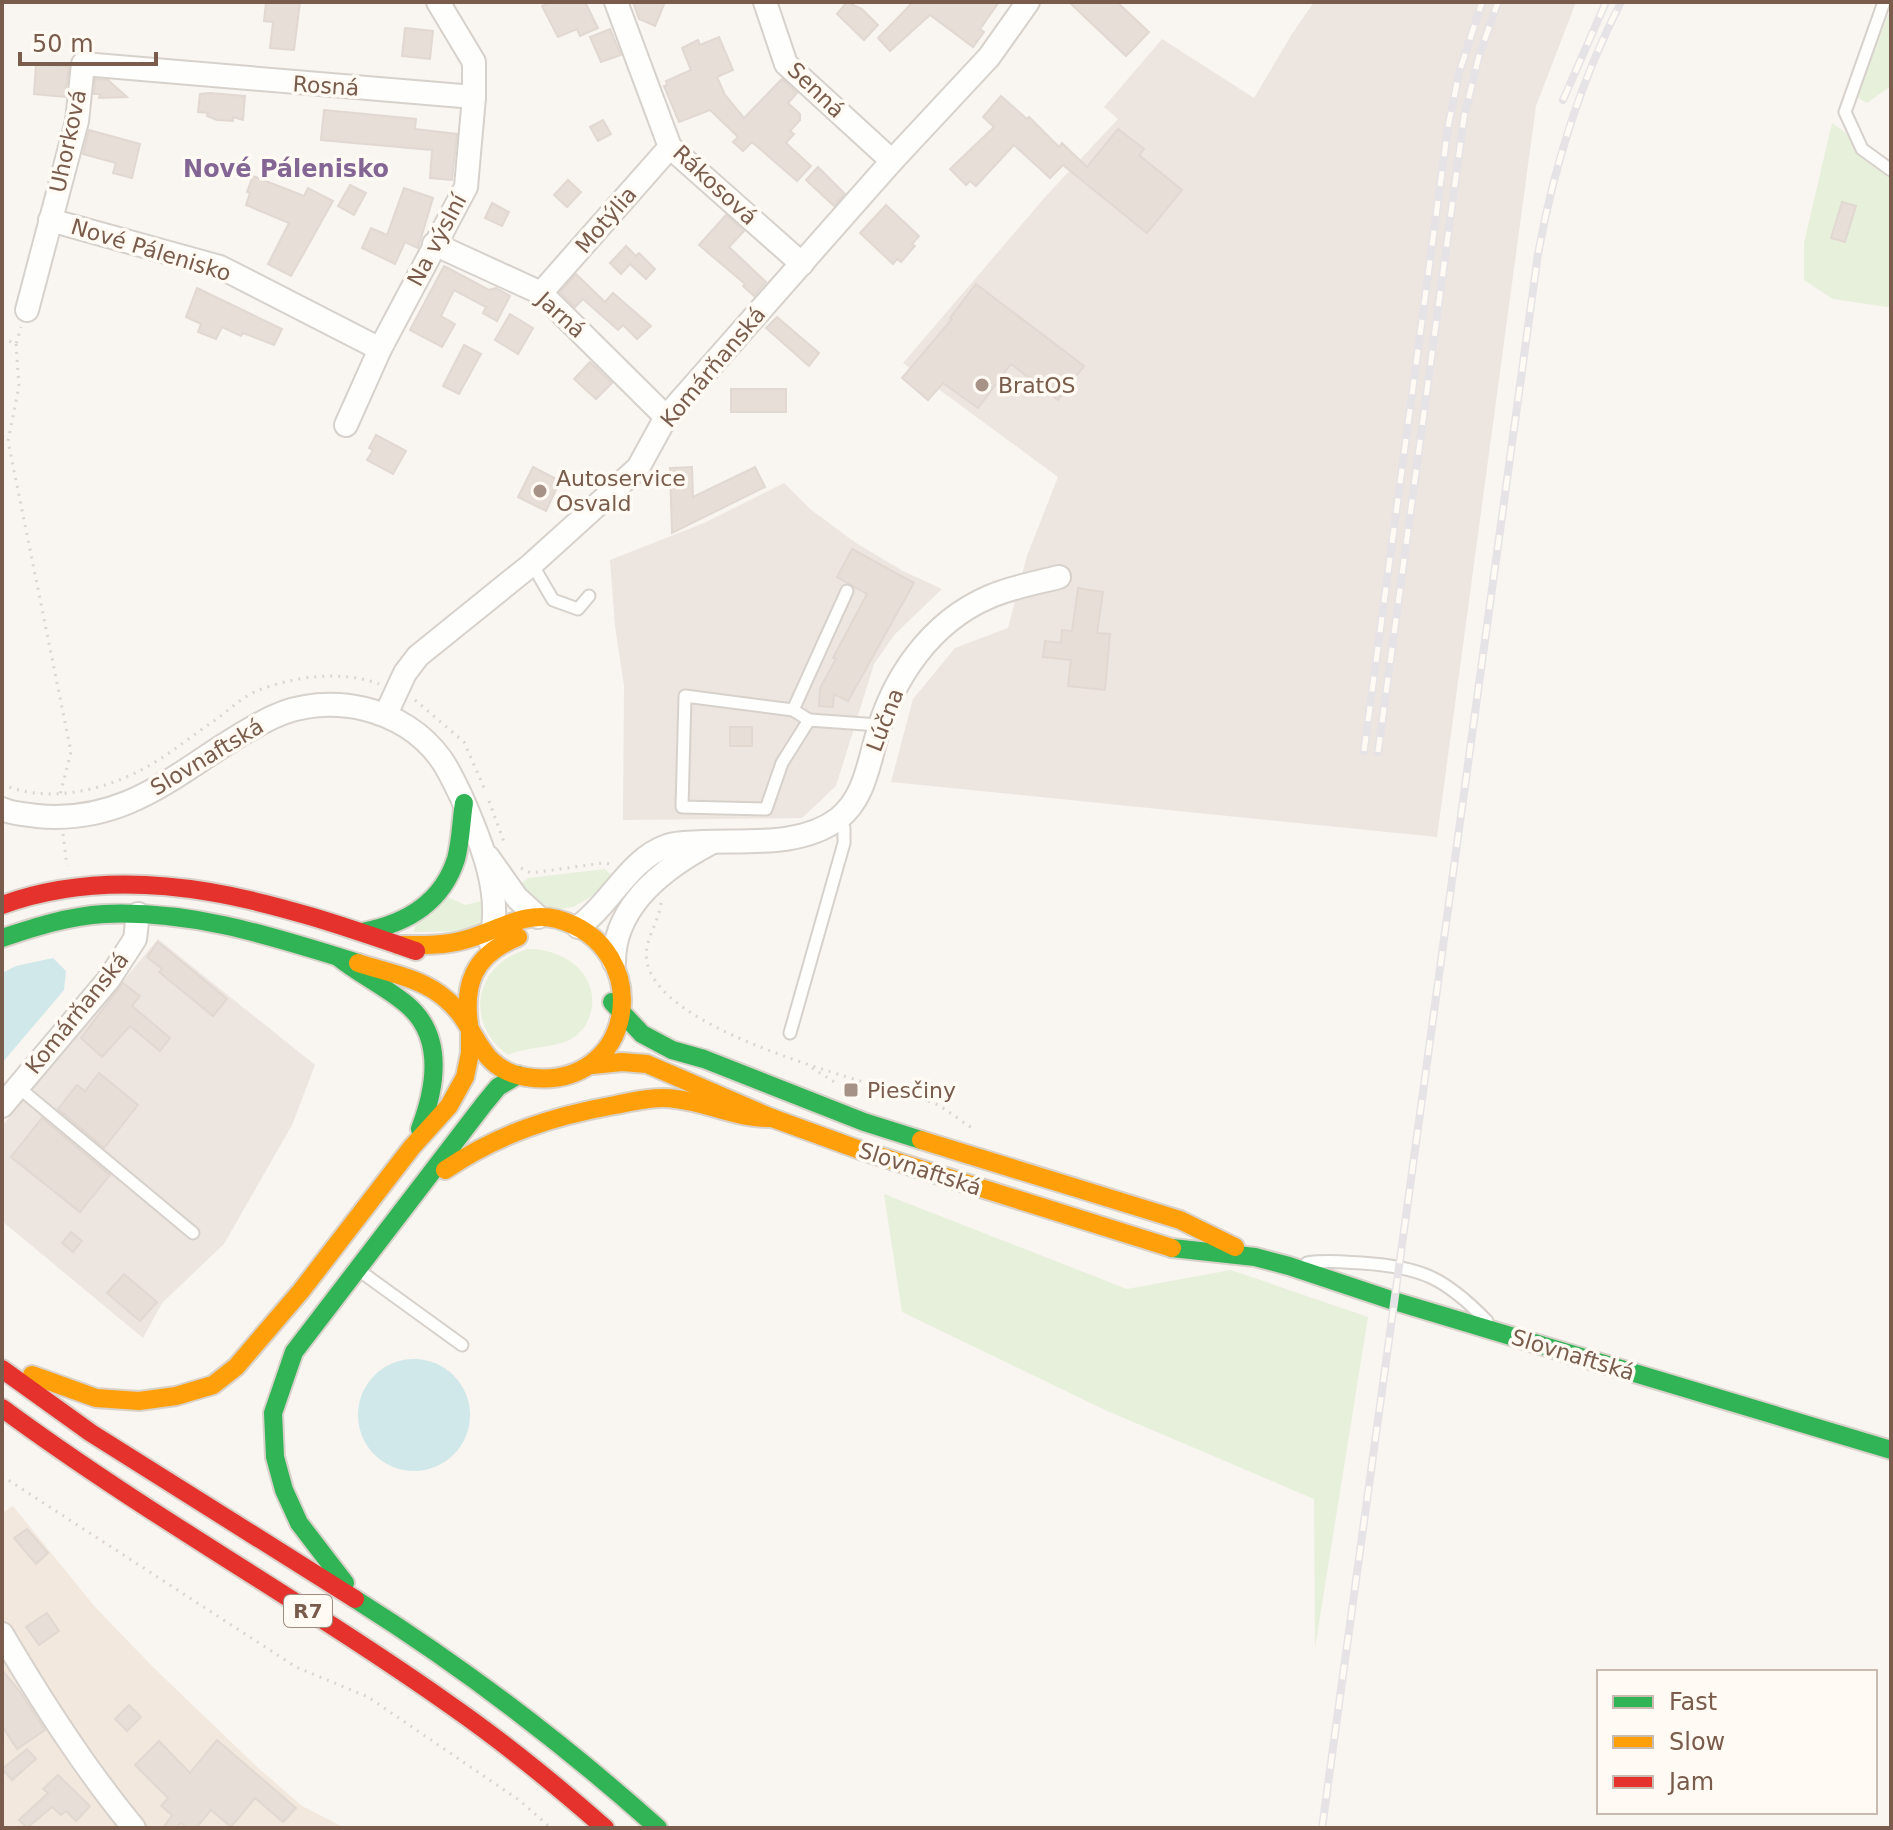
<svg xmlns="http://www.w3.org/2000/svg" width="1893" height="1830" viewBox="0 0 1893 1830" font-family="'DejaVu Sans',sans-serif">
<rect width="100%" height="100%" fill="#f9f5f0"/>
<path fill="#f2e8de" d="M13,1506L95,1607L153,1667L256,1766L302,1806L345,1828H2V1513Z"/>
<g fill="#ede5e0">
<path d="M1314,2H1576L1536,106L1437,837L891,782L913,699L955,648L1008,628L1027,556L1058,477L903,363L1046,196L1118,119L1104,107L1162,39L1254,98L1292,34Z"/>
<path d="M784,483L810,509L856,543L903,571L942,589L895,634L874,664L836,786L802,818L623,820L624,686L615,626L610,560L704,523Z"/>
<path d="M158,939L315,1065L292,1125L224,1244L162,1303L143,1338L2,1221V1126Z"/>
</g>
<g fill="#e7f0db">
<path d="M1891,7V86L1867,103L1857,97Z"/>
<path d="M1832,123L1846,133L1864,160L1891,179V306L1887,307L1833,299L1804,280V243Z"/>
<path d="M605,869L612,876L594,895L573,907L561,909L536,904L518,886L528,878Z"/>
<path d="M448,897L465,905L482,901L485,920L465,931L414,932L415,925Z"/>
<path d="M528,949C562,949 596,970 592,1007C590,1019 584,1031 573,1038C558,1048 528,1046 508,1055C463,1023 475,963 528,949Z"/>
<path d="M884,1194L1127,1289L1231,1270L1368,1317L1315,1648L1314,1499L1105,1410L902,1312Z"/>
</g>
<g fill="#d0e8ea">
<path d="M53,958L66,971L64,990L2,1063V973L16,966Z"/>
<circle cx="414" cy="1415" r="56"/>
</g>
<g fill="#e6ded7" stroke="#e2d8d2" stroke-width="2">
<path d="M266,2H300L294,50L270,48L273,22L264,21Z"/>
<path d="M551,2H585L598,28L580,36L577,29L558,37L542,6Z"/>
<path d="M633,2H665L655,26L639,19Z"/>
<path d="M847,2L862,9L878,25L864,40L837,14Z"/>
<path d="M913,2H999L980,29L984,32L973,47L930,15L890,51L878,38Z"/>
<path d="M1069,2H1117L1149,32L1126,56Z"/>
<path d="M405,28L433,31L430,59L402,56Z"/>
<path d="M610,29L621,55L601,62L590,37Z"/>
<path d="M719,37L733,70L717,77L725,95L744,118L782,79L797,93L788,103L800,114V120L790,131L794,134L786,143L811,166L797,181L752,142L743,151L733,142L738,137L710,110L679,122L664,86L667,85L666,81L691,70L682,48L698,40L700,45Z"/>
<path d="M36,64L69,67L65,97L34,94Z"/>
<path d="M95,79L108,80L127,97L99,98L100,94H94Z"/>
<path d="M210,93L245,96L243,120L233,117V121L217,120L207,116L208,113L198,112L200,94Z"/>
<path d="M1001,96L1027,119L1029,117L1059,147L1062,143L1087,167L1118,129L1144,149L1139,155L1182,190L1147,233L1063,165L1050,178L1014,145L976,186L970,181L966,185L950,169L994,127L983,117Z"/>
<path d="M324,110L416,119L415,129L457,134L452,180L430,178L432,150L321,140Z"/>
<path d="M603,120L611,134L598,141L590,127Z"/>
<path d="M89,130L140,144L132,178L113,173L116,163L83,154Z"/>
<path d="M818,167L845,194L834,206L806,180Z"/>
<path d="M253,176L304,196L308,188L333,201L291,276L268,264L289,223L246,205L250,193L247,192Z"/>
<path d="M568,180L581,192L567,207L554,195Z"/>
<path d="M350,185L366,193L354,215L338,206Z"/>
<path d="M404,188L433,198L418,248L405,242L395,264L362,248L371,228L387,235Z"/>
<path d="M1842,202L1856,206L1845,242L1831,238Z"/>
<path d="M492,203L509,212L502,226L485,218Z"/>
<path d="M886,205L919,236L912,244L915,246L901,262L897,259L893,264L860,233Z"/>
<path d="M726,215L744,231L729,247L766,282L754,296L743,286L745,284L699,245Z"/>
<path d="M626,246L636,256L639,253L655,269L646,279L630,264L621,274L610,263Z"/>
<path d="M444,266L489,290L496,288L510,296L497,321L483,313L486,307L454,290L441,316L455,324L442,347L410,330Z"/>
<path d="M576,274L605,302L613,293L651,326L637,339L623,325L618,330L583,299L575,307L560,292Z"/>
<path d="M976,284L1084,366L1058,400L1011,364L978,408L943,383L928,400L902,378L952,319L950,318Z"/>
<path d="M197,288L282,329L274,345L243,333L241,336L222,327L216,339L198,332L201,324L186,317Z"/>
<path d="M510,314L533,328L518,354L495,340Z"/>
<path d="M777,317L819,353L809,366L766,328Z"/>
<path d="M464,345L481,354L459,394L443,386Z"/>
<path d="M590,362L612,383L596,399L574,379Z"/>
<rect x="731" y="389" width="55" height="23"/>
<path d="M376,435L406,451L393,474L367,460L373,450L369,448Z"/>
<path d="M533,467L560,481L546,511L518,497Z"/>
<path d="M692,467L693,497L755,467L765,487L672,533L670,468Z"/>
<path d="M852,549L914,583L848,701L834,694L833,707L819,706L820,688L836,659L833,658L867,594L837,577Z"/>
<path d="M1078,588L1103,592L1097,633L1110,634L1105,690L1068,686L1071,660L1043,657L1045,641L1061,643L1062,630L1072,631Z"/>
<rect x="730" y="727" width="22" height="19"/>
<path d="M158,942L227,999L213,1016L159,972L162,969L147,957Z"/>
<path d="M123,983L140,996L132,1006L170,1038L160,1051L130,1026L102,1057L81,1038Z"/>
<path d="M99,1073L138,1105L104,1148L58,1109L77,1085L85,1091Z"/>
<path d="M42,1118L110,1175L80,1212L11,1157Z"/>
<path d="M71,1232L82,1241L73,1252L62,1243Z"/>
<path d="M124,1274L157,1302L140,1321L107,1293Z"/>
<path d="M27,1529L48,1553L36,1564L14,1538Z"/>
<path d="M47,1613L59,1631L39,1645L26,1627Z"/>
<path d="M2,1670L21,1693L45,1730L17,1749L2,1726Z"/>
<path d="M129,1705L141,1717L127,1731L115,1719Z"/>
<path d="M217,1740L296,1808L283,1822L255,1798L231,1827L211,1810L196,1828H187L181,1823L176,1828H163L172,1815L161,1806L168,1798L135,1765L159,1741L190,1773Z"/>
<path d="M27,1749L36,1759L12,1780L2,1769Z"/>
<path d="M58,1775L90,1806L76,1821L66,1811L61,1815L52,1807L27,1828L19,1820L48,1793L43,1789Z"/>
</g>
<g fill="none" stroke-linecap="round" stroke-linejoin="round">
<defs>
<g id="lane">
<path d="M1884,2L1845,112L1862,149L1891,170"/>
<path d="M532,564L553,600L578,609L589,596"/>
<path d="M793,710L685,696L682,807L766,809L782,763L809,720L879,725"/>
<path d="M809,720L793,710L847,591"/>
<path d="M790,1033L844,843V828L840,818"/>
<path d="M18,1087L193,1233"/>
<path d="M1307,1263C1326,1260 1343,1262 1362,1263C1422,1267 1445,1278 1487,1321"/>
<path d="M364,1274L462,1345"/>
</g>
<g id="street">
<path d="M616,2L670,147L802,264"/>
<path d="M765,2L786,64L892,161"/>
<path d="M50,220L220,267L380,349"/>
<path d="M434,244L541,293L666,417"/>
<path d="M541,293L670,147"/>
<path d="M27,310L77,121L83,64L474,97"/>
<path d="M346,425L380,349L466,187L474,97V62L438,2"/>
<path d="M386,714L405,673L418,656L532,564L638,468L666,417L892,161L989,57L1028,2"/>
<path d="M2,809C13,814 25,814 37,816C139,826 191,756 273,717C329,691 404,707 441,759C449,770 455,784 461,796C480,839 504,895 490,942"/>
<path d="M488,857L517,898L538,917"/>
<path d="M578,927C610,905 629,859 667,846C678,842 691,843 703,842C746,840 801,847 838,819C863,800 868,767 876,739C892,678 931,622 989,597C1011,587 1036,583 1059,577"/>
<path d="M614,962C614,906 664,868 709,844"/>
<path d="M2,1106L109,979L135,939L138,914"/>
<path d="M2,1634C42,1702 84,1768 134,1828"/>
</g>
<g id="fast">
<path d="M362,932C405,924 442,903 456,859C461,841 461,821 464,803"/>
<path d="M2,938C35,927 69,916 104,914C194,910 274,937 358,963"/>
<path d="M338,957C359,974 384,986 405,1003C445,1035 436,1087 420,1129"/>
<path d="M612,1002L642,1034L672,1050L704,1059L864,1122L921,1140"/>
<path d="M1172,1248L1255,1257L1289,1266L1394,1301L1891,1450"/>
<path d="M345,1583L299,1523L284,1490L275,1457L273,1413L294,1352L484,1104L498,1087L518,1075"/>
<path d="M355,1599C463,1667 563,1743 658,1828"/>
</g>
<g id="slow">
<path d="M358,963C389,973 423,978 447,1000C479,1027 476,1069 526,1077C636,1094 658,947 557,919C525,910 495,932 464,940C443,946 420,945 398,945"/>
<path d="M470,1031C462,985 473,955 518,937"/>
<path d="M592,1065L622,1062L647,1064L772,1118L860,1150L1172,1248"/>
<path d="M921,1140L1180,1220L1235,1247"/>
<path d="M445,1170C498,1134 553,1116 615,1105C635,1101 656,1096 676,1099C710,1103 738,1119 772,1118"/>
<path d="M32,1375L96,1398L139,1401L176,1396L213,1385L236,1367L301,1291L412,1147L449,1106L465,1077L470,1053V1033"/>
</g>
<g id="jam">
<path d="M2,905C140,855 285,906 416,951"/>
<path d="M2,1369L91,1433L355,1599"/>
<path d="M2,1408C147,1515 306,1603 453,1707C506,1744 556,1785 605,1828"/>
</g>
</defs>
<use href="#lane" stroke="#d7d1cb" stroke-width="15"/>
<use href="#street" stroke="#d7d1cb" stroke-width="26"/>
<use href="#fast" stroke="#d9d2cb" stroke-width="22"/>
<use href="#slow" stroke="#d9d2cb" stroke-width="22"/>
<use href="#jam" stroke="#d9d2cb" stroke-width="22"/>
<g stroke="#dcd5d0" stroke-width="3" stroke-dasharray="2 6" stroke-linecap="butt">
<path d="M2,338L16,344L21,327"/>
<path d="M16,344L19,386L8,441L71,752L60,795"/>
<path d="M415,700L464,742L485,790"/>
<path d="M2,784C45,804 102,791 143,769C168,756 191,736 214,721C228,711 243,696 259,690C296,676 342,670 379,684"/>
<path d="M489,801L504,842"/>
<path d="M63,834L67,866"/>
<path d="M521,868L531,873L603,863L611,864"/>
<path d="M661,903C659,923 643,940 647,962C660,1027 833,1072 890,1090C905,1094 922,1098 936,1104C949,1111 961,1121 972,1128"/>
<path d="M812,1068L839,1085"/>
<path d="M2,1476L296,1667L368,1697L519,1800L551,1828"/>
</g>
<use href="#lane" stroke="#fefefd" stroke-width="11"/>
<use href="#street" stroke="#fefefd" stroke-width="22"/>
<use href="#fast" stroke="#30b455" stroke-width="18"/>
<use href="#slow" stroke="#ff9f0a" stroke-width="18"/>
<use href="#jam" stroke="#e5322d" stroke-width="18"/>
<defs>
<g id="rail">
<path d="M1563,100L1606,2"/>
<path d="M1364,751L1448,127L1459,73L1482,2"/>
<path d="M1378,752L1464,117L1479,56L1498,2"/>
<path d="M1322,1828L1538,254C1554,166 1580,82 1621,2"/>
</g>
</defs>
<use href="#rail" stroke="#e6e3e7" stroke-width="8"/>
<use href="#rail" stroke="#fffaf3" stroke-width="5" stroke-dasharray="15" stroke-linecap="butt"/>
</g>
<g fill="#a69286" stroke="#fffaf3" stroke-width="3">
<circle cx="982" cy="385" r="8"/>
<circle cx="540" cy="491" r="8"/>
<rect x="843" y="1082" width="16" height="16" rx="4"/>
</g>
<g text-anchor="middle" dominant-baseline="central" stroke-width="7" stroke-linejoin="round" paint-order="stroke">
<rect fill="#fffaf3" stroke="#a28b7f" stroke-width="2" x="284" y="1595" width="48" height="32" rx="6"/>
<g font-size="20" font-weight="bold" fill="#7a5c4d">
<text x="308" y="1611">R7</text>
</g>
<g font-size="22" fill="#7a5c4d" stroke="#fffaf3">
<text transform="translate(326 86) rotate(4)">Rosná</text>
<text transform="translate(816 90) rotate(44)">Senná</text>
<text transform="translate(68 141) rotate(-78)">Uhorková</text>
<text transform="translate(715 185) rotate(43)">Rákosová</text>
<text transform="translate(606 220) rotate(-49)">Motýlia</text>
<text transform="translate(437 240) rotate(-62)">Na výslní</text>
<text transform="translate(151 250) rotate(17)">Nové Pálenisko</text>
<text transform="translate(561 315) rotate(42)">Jarná</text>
<text transform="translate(713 367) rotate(-50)">Komárňanská</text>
<text transform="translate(885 720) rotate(-69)">Lúčna</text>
<text transform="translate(207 757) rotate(-31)">Slovnaftská</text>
<text transform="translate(77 1013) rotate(-51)">Komárňanská</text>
<text transform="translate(920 1169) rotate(18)">Slovnaftská</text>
<text transform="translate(1573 1355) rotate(17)">Slovnaftská</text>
</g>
<g font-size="22" fill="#7a5c4d" stroke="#fffaf3" text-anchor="start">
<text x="998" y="385">BratOS</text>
<text x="556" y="478">Autoservice<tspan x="556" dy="25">Osvald</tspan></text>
<text x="867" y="1090">Piesčiny</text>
</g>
<g font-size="24" font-weight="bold" fill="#846695" stroke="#fffaf3">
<text x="286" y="169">Nové Pálenisko</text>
</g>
</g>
<rect width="1893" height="1830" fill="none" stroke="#7a5c4d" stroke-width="8"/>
<rect x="1597" y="1670" width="280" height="144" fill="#fffaf3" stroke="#cabbb1" stroke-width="2"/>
<rect x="1613" y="1696" width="40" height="12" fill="#30b455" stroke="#cabbb1" stroke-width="2"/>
<text x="1669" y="1710" font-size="24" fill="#7a5c4d">Fast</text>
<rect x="1613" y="1736" width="40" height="12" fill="#ff9f0a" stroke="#cabbb1" stroke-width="2"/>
<text x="1669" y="1750" font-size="24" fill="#7a5c4d">Slow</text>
<rect x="1613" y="1776" width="40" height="12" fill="#e5322d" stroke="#cabbb1" stroke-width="2"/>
<text x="1669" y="1790" font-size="24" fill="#7a5c4d">Jam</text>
<path d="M20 52v12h136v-12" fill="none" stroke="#7a5c4d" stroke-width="4"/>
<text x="32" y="52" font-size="24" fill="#7a5c4d" stroke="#fffaf3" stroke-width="6" paint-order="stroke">50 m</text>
</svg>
